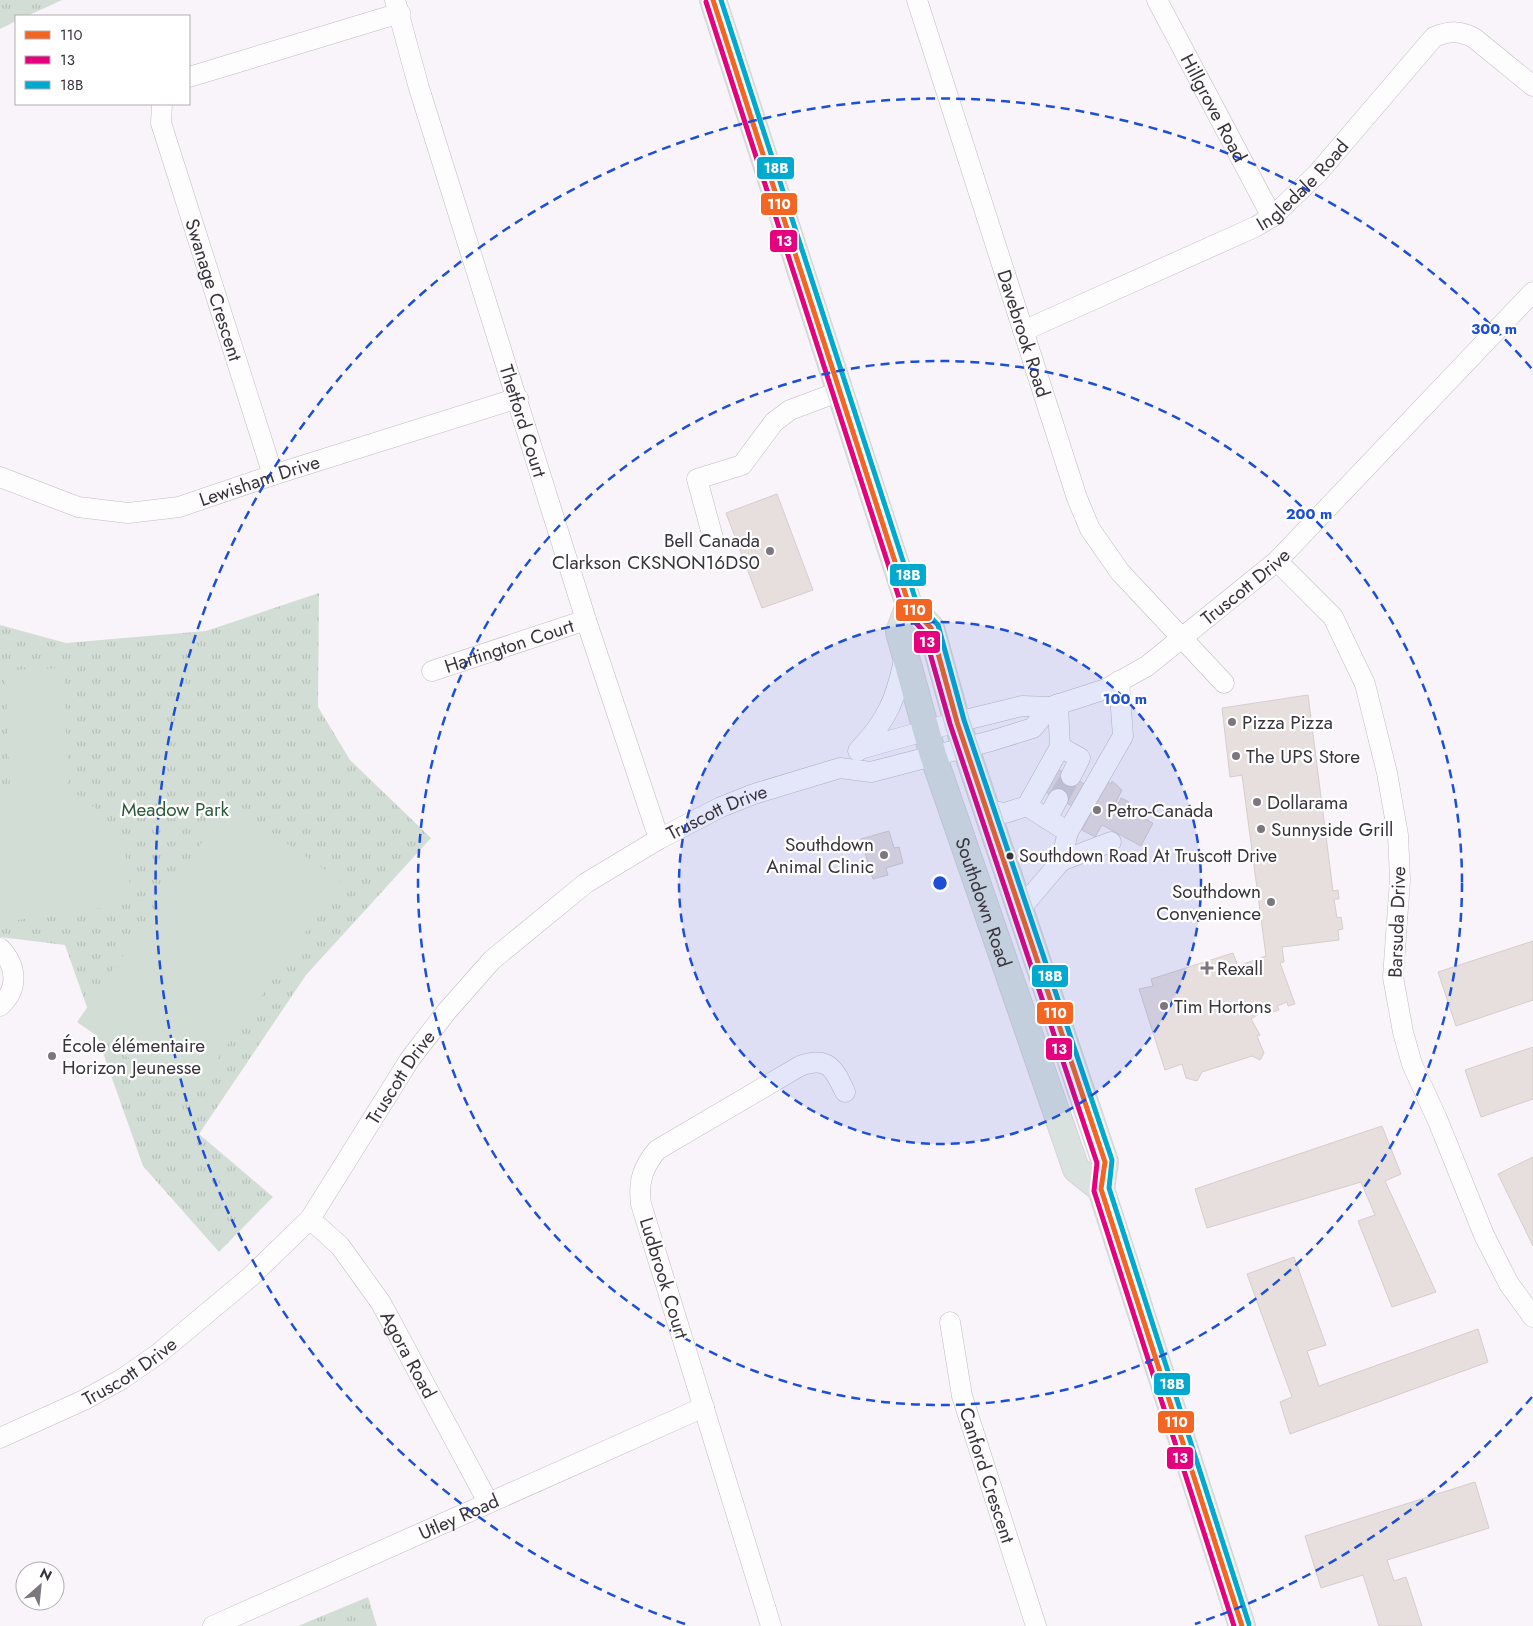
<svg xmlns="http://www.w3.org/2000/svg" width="1533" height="1626" viewBox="0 0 1533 1626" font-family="Jost,sans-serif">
<defs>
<pattern id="grass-tufts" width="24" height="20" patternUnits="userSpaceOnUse" patternTransform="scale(1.25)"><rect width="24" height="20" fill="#d2ded5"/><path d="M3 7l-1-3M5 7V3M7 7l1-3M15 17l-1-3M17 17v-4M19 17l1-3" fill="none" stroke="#b5bfb8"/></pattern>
</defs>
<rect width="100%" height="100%" fill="#f9f3fa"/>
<g fill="url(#grass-tufts)">
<path d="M0,0H62L27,16H16V21L0,29Z"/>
<path d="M319,593L318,707L350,760L431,838L306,975L199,1134L273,1197L219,1252L143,1166L65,945L0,937V625L66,643L206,631Z"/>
<path d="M368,1597L377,1626H298Z"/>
</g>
<g fill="#d2ded5">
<path d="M64,668L68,789L62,790L80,796L105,816L122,842L130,873L128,904L4,922L0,919V791L10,787L5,670Z"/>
<path d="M229,803L341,881L189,1100L77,1022Z"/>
</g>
<g fill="#e7dfde" stroke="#d4cecd">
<path d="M777,494L813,590L762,608L726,513Z"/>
<path d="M1308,695L1333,891L1338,890L1339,899H1334L1337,918L1341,917L1343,929L1338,930L1339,940L1282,947L1284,962L1280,963L1295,1004L1288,1006L1287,1002L1277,1006L1279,1010L1266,1014L1265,1010L1251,1019L1260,1035L1257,1036L1264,1053L1260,1060L1252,1056L1202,1072L1197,1081L1186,1078L1182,1064L1165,1070L1139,989L1153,986L1151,979L1233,953L1238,966L1266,956L1242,775L1230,777L1222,708Z"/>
<path d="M1054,767L1086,785L1074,807L1042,790Z"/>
<path d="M1112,781L1122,790L1116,802L1118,804L1121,798L1129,802L1125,809L1153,823L1141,846L1102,825L1095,837L1082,830L1108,782L1111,784Z"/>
<path d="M889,831L894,848L899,847L903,863L886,868L888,875L873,879L861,839Z"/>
<path d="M1533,941V1000L1456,1026L1438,972Z"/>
<path d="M1533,1047V1099L1481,1117L1465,1070Z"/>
<path d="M1382,1126L1401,1174L1385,1181L1436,1292L1392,1307L1358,1221L1375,1215L1361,1182L1207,1228L1195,1189Z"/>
<path d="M1533,1157V1246L1498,1174Z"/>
<path d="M1294,1257L1326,1345L1307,1351L1319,1386L1478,1329L1488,1362L1290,1434L1280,1402L1292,1397L1247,1274Z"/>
<path d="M1475,1482L1489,1528L1387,1560L1394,1581L1406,1577L1422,1626H1379L1363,1575L1321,1588L1305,1536Z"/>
</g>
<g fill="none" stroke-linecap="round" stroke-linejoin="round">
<path stroke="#d3cdd4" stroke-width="20" stroke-dasharray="20 10" stroke-linecap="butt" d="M1058,799L1071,776"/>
<defs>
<g id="minor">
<path id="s1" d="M395,0L419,88L586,620L659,839"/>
<path id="s2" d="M917,0L1077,498L1090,529L1120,572L1224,683"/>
<path id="s3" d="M1157,0L1272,217"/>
<path d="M189,77L400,13"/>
<path id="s4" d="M162,104L161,123L273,475"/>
<path id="s5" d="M1023,331L1255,227L1272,217L1317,174L1434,37C1449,31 1459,30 1474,38L1533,86"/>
<path id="s6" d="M0,477L78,507L128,513L179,507L273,475L518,398"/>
<path d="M713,538L697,479L742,465L774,422L790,410L841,391"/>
<path d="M1277,561L1333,617L1365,684L1387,773L1398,835L1400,880L1393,977L1403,1032L1412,1064L1438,1121L1484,1235L1509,1284L1533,1317"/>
<path id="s7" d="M432,671L586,620"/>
<path d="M1060,747L1080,758L1071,776"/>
<path id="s8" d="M860,749L957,722L1022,706L1050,707L1106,689L1147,666L1277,561L1533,292"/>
<path d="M858,751C888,720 896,698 905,656"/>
<path d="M1027,806L1060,747L1058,704"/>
<path d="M988,810L1005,813L1027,806L1068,832L1061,861L1021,908"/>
<path d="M1047,819L1058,799"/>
<path d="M1068,832L1123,736L1119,681"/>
<path d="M1061,861L1111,842"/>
<path d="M0,948C17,966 19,989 0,1006"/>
<path id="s9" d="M310,1219L340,1246L381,1303L488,1502"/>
<path id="s10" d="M950,1322L962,1396L1036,1626"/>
<path id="s11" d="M0,1438L84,1400L122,1379L158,1354L249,1278L310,1219L410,1059L447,1011L492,960L586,883L659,839L721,807L754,794L840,768L871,772L991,741L1033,728L1050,707"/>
<path id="s12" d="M213,1626L704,1407"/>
<path d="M771,1626L641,1204C638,1181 643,1167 657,1150L800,1066C828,1056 834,1068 845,1092"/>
</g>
<g id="major">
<path d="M713,0L909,605L931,628L957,722L1105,1162L1101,1189L1242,1626"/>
<path id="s13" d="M909,605L899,632L933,755L1076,1169L1101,1189"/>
</g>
</defs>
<use href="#minor" stroke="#c1bbc2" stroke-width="21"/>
<use href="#major" stroke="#d5d2d6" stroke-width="28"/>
<use href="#minor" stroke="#fefdfe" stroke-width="20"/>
<use href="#major" stroke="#dae2df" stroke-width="26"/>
<defs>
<path id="bus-1" d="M713,0L909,605L931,628L957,722L1105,1162L1101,1189L1242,1626"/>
<path id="bus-2" d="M706,2L902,607L924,632L950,724L1097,1163L1094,1191L1234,1626"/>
<path id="bus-3" d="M721,0L916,601L938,625L964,720L1112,1160L1109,1188L1249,1624"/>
</defs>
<use href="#bus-1" stroke="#fff" stroke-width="9"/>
<use href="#bus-2" stroke="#fff" stroke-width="9"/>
<use href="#bus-3" stroke="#fff" stroke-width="9"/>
<use href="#bus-1" stroke="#f26522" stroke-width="5"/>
<use href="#bus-2" stroke="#e5007d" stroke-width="5"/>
<use href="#bus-3" stroke="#00a9ce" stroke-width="5"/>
</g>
<circle cx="940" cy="883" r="261" fill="#1d4ed8" fill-opacity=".12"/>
<g fill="none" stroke="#1d4ed8" stroke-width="2.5" stroke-dasharray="9 6">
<circle cx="940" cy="883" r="261"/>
<circle cx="940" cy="883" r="522"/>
<path d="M1532 1397A784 784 0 0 1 1195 1624M685 1624A784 784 0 1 1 1532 369"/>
</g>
<g fill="#7c767e" stroke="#fff" stroke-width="2">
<circle cx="770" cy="551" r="5"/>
<circle cx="1232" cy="722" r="5"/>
<circle cx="1236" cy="756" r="5"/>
<circle cx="1257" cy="802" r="5"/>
<circle cx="1097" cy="810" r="5"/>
<circle cx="1261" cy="829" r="5"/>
<circle cx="884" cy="855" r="5"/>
<circle cx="1271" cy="902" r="5"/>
<path d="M1204.5 960.5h5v5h5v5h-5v5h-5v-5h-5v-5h5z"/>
<circle cx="1164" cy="1006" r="5"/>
<circle cx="52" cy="1056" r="5"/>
</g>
<circle fill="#39333c" stroke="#fff" stroke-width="2" cx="1010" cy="856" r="4.5"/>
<g text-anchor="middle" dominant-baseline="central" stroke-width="4.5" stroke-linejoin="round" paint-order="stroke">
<g font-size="18" fill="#39333c" stroke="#fff" text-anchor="start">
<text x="1019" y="856">Southdown Road At Truscott Drive</text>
</g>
<g font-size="19" fill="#39333c" stroke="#fff">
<text stroke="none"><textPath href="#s3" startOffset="122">Hillgrove Road</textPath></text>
<text stroke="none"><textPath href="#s5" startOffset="318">Ingledale Road</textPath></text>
<text stroke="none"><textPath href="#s4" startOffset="194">Swanage Crescent</textPath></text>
<text stroke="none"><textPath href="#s2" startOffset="350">Davebrook Road</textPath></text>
<text stroke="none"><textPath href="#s1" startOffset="440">Thetford Court</textPath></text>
<text stroke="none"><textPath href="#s6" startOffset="270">Lewisham Drive</textPath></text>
<text stroke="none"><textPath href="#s8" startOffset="428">Truscott Drive</textPath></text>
<text stroke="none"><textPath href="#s7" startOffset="81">Hartington Court</textPath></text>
<text stroke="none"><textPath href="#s11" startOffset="971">Truscott Drive</textPath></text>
<text stroke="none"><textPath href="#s13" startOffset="312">Southdown Road</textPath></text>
<text transform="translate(1397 922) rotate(-88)">Barsuda Drive</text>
<text stroke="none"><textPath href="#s11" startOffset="551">Truscott Drive</textPath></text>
<text transform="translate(664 1278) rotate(73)">Ludbrook Court</text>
<text stroke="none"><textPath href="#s9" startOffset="169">Agora Road</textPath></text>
<text stroke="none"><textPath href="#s11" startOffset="146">Truscott Drive</textPath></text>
<text stroke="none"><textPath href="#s10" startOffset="158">Canford Crescent</textPath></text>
<text stroke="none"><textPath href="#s12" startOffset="269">Utley Road</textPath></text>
</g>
<g font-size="19" fill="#39333c" stroke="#fff" text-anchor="start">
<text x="760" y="540" text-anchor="end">Bell Canada<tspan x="760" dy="22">Clarkson CKSNON16DS0</tspan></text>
<text x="1242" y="722">Pizza Pizza</text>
<text x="1246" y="756">The UPS Store</text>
<text x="1267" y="802">Dollarama</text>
<text x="1107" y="810">Petro-Canada</text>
<text x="1271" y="829">Sunnyside Grill</text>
<text x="874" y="844" text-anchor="end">Southdown<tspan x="874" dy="22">Animal Clinic</tspan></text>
<text x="1261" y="891" text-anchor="end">Southdown<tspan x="1261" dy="22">Convenience</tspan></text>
<text x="1217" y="968">Rexall</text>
<text x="1174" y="1006">Tim Hortons</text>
<text x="62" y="1045">École élémentaire<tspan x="62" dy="22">Horizon Jeunesse</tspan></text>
</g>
<g font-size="19" fill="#2c5b39" stroke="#fff">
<text x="175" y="809">Meadow Park</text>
</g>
</g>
<circle cx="940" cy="883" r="8" fill="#1d4ed8" stroke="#fff" stroke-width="2.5"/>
<g font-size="15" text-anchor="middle" font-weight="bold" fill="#1d4ed8" stroke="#fff" stroke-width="4.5" stroke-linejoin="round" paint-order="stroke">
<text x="1494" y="334">300 m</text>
<text x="1309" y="519">200 m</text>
<text x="1125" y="704">100 m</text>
</g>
<g stroke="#fff" stroke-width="2">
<rect x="756" y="156" width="39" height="24" rx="5" fill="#00a9ce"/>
<rect x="760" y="192" width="38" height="24" rx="5" fill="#f26522"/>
<rect x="769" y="229" width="29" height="24" rx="5" fill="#e5007d"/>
<rect x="889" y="563" width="38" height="24" rx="5" fill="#00a9ce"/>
<rect x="895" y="598" width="38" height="24" rx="5" fill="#f26522"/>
<rect x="913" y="630" width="28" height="24" rx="5" fill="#e5007d"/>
<rect x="1031" y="964" width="38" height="24" rx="5" fill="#00a9ce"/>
<rect x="1036" y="1001" width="38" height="24" rx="5" fill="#f26522"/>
<rect x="1045" y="1037" width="28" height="24" rx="5" fill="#e5007d"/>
<rect x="1153" y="1372" width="38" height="24" rx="5" fill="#00a9ce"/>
<rect x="1157" y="1410" width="38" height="24" rx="5" fill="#f26522"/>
<rect x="1166" y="1446" width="28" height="24" rx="5" fill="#e5007d"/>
</g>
<g font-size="14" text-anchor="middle" font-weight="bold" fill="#fff">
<text x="776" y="173">18B</text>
<text x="779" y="209">110</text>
<text x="784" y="246">13</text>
<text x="908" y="580">18B</text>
<text x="914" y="615">110</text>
<text x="927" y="647">13</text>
<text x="1050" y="981">18B</text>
<text x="1055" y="1018">110</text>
<text x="1059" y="1054">13</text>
<text x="1172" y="1389">18B</text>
<text x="1176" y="1427">110</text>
<text x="1180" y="1463">13</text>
</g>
<rect x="15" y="15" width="175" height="90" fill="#ffffff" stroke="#b0adb1"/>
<rect x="25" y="31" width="25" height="8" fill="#f26522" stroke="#b0adb1"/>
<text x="60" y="40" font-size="15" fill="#39333c">110</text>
<rect x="25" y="56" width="25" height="8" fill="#e5007d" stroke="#b0adb1"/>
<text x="60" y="65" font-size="15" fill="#39333c">13</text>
<rect x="25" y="81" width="25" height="8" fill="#00a9ce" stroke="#b0adb1"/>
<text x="60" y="90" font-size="15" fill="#39333c">18B</text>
<g transform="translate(40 1586) rotate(27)"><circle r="24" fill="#ffffff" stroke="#b0adb1"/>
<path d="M0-4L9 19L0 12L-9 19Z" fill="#7c767e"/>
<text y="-8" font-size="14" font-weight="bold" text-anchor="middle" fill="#39333c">N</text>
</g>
</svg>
